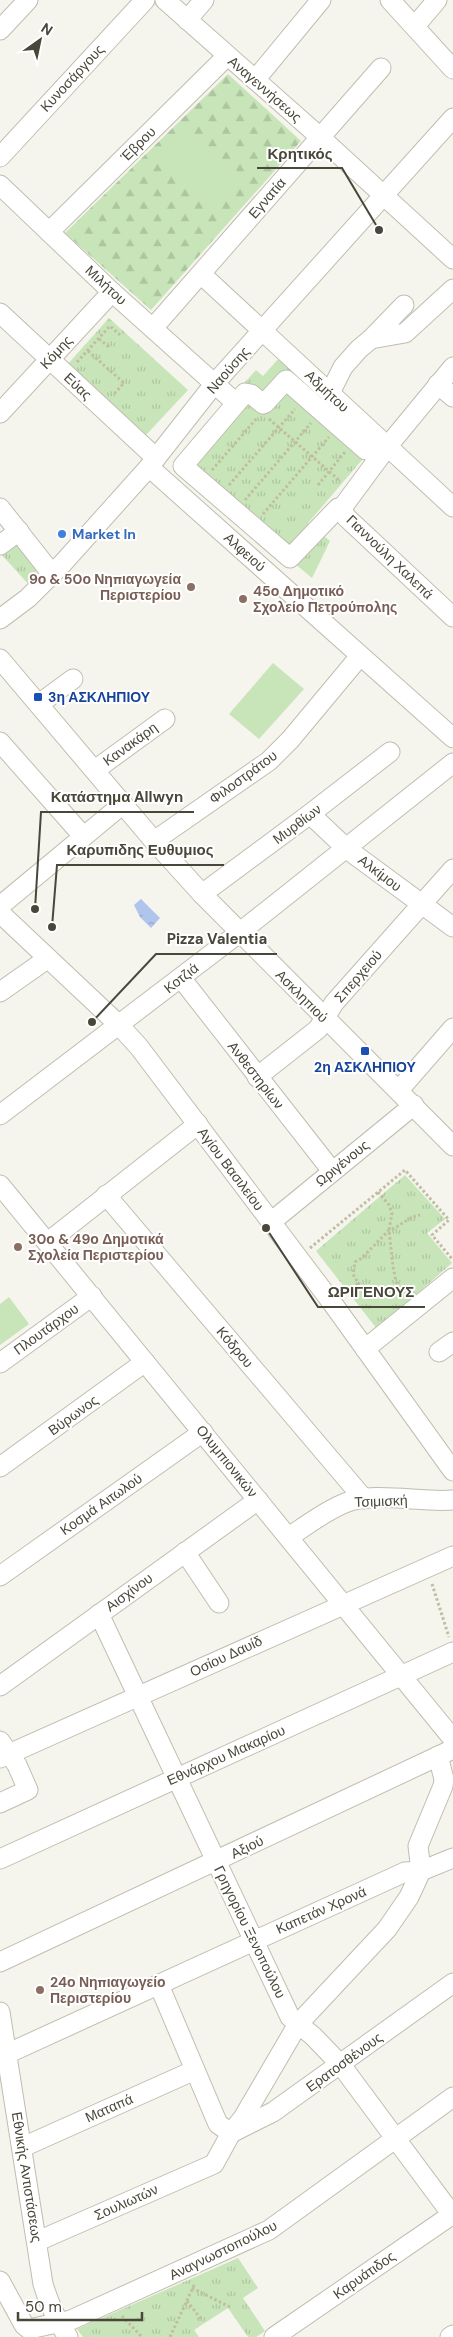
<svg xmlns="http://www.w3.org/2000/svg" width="453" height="2337" viewBox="0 0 453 2337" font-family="'DM Sans',sans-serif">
<defs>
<pattern id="forest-firs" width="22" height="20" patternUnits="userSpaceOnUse" patternTransform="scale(1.25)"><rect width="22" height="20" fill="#c8e5b9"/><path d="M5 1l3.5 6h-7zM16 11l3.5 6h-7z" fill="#adc6a0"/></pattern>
<pattern id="park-tufts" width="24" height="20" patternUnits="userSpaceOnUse" patternTransform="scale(1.25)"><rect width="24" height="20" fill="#c8e5b9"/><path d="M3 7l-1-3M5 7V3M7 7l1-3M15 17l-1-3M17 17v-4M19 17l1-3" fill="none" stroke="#adc6a0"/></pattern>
<pattern id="water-ripples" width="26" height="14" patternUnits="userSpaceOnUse" patternTransform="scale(1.25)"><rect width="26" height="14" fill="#afc5ec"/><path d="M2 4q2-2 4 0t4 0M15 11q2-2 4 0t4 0" fill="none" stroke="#90a2c0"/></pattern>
</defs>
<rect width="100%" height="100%" fill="#f5f4ed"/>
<path fill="url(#forest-firs)" d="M228,74L301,141L151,310L65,233Z"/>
<g fill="url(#park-tufts)">
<path d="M109,318L188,390L145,436L67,365Z"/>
<path d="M279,358L374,446L308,523L330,541L312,578L173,462L256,370L263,376Z"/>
<path d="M16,543L37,570L35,579L30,586L1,554Z"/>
<path d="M405,1175L445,1219L427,1233L452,1263L377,1329L316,1251Z"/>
<path d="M238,2258L258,2288L243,2298L265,2331L256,2337H248L228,2308L194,2330L199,2337H83L77,2329Z"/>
</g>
<g fill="#c8e5b9">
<path d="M186,131L245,177L218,211L159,165Z"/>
<path d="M273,663L304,689L259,739L229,714Z"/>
<path d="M9,1297L29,1324L0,1345V1304Z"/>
</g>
<path fill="url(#water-ripples)" d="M141,899L160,918L151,928L140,917L134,905Z"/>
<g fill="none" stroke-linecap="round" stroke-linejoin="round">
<defs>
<g id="minor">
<path d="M165,0L320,137L453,259"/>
<path d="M390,0L453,69"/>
<path d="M187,20L204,0"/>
<path d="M415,26L437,0"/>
<path d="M0,30L28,0"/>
<path d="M255,80L321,0"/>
<path d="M0,157L145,0"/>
<path d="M0,185L112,292L236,403"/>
<path d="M49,232L227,56"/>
<path d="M201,274L453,507"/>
<path d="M0,313L156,458"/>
<path d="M153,328L381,68"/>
<path d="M371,339L404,305"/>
<path d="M453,367L387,447L342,508L346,517L453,617"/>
<path d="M438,384L453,397"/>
<path d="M330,393L343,367L359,349L371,339L405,333L453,289"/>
<path d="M0,413L112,292"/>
<path d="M149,467L453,738"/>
<path d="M0,508L52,574"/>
<path d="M342,508H338L290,558L183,466L245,393L251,394L263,404L265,403L286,380L366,450"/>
<path d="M0,545L19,531"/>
<path d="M0,619L28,598L63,563L149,467L215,383L453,118"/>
<path d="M0,659L154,841L202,894L453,1146"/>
<path d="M39,704L73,679"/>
<path d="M0,742L83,836"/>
<path d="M95,770L165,719"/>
<path d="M310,814L347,849L453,927"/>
<path d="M154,841L269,761L290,740L360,656"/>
<path d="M202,894L310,814L390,752"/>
<path d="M0,906L123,804"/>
<path d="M0,913L119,1025L139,1047L333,1304L453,1471"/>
<path d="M181,978L332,1171"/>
<path d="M0,992L47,959"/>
<path d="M257,1077L318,1029L334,1003L453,869"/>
<path d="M399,1090L453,1028"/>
<path d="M0,1115L239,933L453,763"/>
<path d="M0,1185L453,1739"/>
<path d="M106,1195L364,1499"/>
<path d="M271,1222L414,1105"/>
<path d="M48,1242L198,1124"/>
<path d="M365,1349L453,1278"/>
<path d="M439,1352L453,1342"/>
<path d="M0,1363L92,1296"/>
<path d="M0,1467L145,1362"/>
<path d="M289,1537C307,1525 325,1511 345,1503C374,1491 421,1503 453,1500"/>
<path d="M185,1552L219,1603"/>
<path d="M0,1576L203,1432"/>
<path d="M99,1614L290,2017L313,2036L341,2065L453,2216"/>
<path d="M0,1686L258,1500"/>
<path d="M0,1741L17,1765L28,1790L0,1803"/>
<path d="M0,1758L453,1556"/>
<path d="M0,1859L453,1652"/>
<path d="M0,1962L449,1751"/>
<path d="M159,1985L218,2124L231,2133L273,2112L453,1983"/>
<path d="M0,2012L43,2284C49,2304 56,2320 68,2337"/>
<path d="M0,2057L405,1872L421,1871L453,1858"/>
<path d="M23,2147L195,2070"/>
<path d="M38,2241L214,2164L231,2133L243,2118L298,2024L387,1929L409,1897L421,1871L418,1846L443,1786L444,1779L438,1756"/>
<path d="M0,2281L24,2325L29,2329L71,2320L269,2230L453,2097"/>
<path d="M274,2337L453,2214"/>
<path d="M450,2337L453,2335"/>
</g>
</defs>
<use href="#minor" stroke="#c0beb0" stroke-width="21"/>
<g stroke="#c1bda2" stroke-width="3" stroke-dasharray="2.5 2.5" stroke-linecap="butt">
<path d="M99,339L109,347"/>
<path d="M88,351L124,383L113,395"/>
<path d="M77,362L110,326L120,335"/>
<path d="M269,419L339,480"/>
<path d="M212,470L257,418"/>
<path d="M229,485L295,409"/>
<path d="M318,485L345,452"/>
<path d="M245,500L311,423"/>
<path d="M263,514L329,437"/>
<path d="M378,1192L389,1205L392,1213L389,1230L393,1267L396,1281L404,1298"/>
<path d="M310,1248L405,1170L449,1220L432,1235L453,1260"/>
<path d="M358,1283L377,1294L382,1292"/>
<path d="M345,1295L358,1283L353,1274L355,1262L362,1258L389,1230C401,1227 407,1217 420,1215"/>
<path d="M432,1584L449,1637"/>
<path d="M192,2288L230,2307"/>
<path d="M187,2301L201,2319"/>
<path d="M122,2316L142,2337"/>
<path d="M170,2337L195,2283"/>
</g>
<use href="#minor" stroke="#fff" stroke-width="19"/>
</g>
<circle fill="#3f7fe0" stroke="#fff" stroke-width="2" cx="62" cy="534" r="5"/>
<g fill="#8d6e63" stroke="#fff" stroke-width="2">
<circle cx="191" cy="587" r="5"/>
<circle cx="243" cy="599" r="5"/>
<circle cx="18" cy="1247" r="5"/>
<circle cx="40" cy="1990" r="5"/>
</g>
<g fill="#1a4fb4" stroke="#fff" stroke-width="2">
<rect x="33" y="692" width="10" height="10" rx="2.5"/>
<rect x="360" y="1046" width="10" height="10" rx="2.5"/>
</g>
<g text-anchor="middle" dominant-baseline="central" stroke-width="4" stroke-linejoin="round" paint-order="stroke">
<g font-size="14" fill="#49473a" stroke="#fff">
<text transform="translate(72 78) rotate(-47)">Κυνοσάργους</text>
<text transform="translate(265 89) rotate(41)">Αναγεννήσεως</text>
<text transform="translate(138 144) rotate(-45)">Έβρου</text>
<text transform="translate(267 198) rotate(-49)">Εγνατία</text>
<text transform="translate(106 285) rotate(43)">Μιλήτου</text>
<text transform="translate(56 352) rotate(-47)">Κόμης</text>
<text transform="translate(228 370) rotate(-49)">Ναούσης</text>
<text transform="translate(78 386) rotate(43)">Εύας</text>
<text transform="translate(327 391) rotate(43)">Αδμήτου</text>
<text transform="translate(245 552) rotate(42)">Αλφειού</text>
<text transform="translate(390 557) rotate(44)">Γιαννούλη Χαλεπά</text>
<text transform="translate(130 744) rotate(-36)">Κανακάρη</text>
<text transform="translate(243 777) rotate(-36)">Φιλοστράτου</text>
<text transform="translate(297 824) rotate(-37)">Μυρθίων</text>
<text transform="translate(380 873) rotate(37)">Αλκίμου</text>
<text transform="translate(358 976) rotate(-49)">Σπερχειού</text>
<text transform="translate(181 978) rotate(-38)">Κοτζιά</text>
<text transform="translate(302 996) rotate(45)">Ασκληπιού</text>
<text transform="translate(256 1075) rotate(52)">Ανθεστηρίων</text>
<text transform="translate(342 1163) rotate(-39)">Ωριγένους</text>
<text transform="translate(231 1169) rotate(53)">Αγίου Βασιλείου</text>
<text transform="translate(46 1329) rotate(-36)">Πλουτάρχου</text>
<text transform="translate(235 1347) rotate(50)">Κόδρου</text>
<text transform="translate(73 1415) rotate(-36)">Βύρωνος</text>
<text transform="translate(227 1461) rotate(51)">Ολυμπιονικών</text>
<text transform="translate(381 1501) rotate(-2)">Τσιμισκή</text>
<text transform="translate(101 1504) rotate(-35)">Κοσμά Αιτωλού</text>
<text transform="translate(129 1592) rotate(-36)">Αισχίνου</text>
<text transform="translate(226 1656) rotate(-25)">Οσίου Δαυίδ</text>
<text transform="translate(226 1755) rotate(-24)">Εθνάρχου Μακαρίου</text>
<text transform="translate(247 1847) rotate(-26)">Αξιού</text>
<text transform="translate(321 1910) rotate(-24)">Καπετάν Χρονά</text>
<text transform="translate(250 1932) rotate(64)">Γρηγορίου Ξενοπούλου</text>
<text transform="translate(344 2062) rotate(-36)">Ερατοσθένους</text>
<text transform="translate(109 2108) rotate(-24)">Ματαπά</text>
<text transform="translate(27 2177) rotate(81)">Εθνικής Αντιστάσεως</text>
<text transform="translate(126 2202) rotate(-24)">Σουλιωτών</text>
<text transform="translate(223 2250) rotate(-26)">Αναγνωστοπούλου</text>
<text transform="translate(364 2275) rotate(-35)">Καρυάτιδος</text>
</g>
<g font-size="14" font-weight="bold" fill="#366cbe" stroke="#fff" text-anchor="start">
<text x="72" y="534">Market In</text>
</g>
<g font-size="14" font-weight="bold" fill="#785e54" stroke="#fff" text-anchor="start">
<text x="181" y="579" text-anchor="end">9ο &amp; 50ο Νηπιαγωγεία<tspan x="181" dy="16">Περιστερίου</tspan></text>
<text x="253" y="591">45ο Δημοτικό<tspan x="253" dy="16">Σχολείο Πετρούπολης</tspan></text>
<text x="28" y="1239">30ο &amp; 49ο Δημοτικά<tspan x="28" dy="16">Σχολεία Περιστερίου</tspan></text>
<text x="50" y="1982">24ο Νηπιαγωγείο<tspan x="50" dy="16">Περιστερίου</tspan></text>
</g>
<g font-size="14" font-weight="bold" fill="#164399" stroke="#fff" text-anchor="start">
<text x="48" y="697">3η ΑΣΚΛΗΠΙΟΥ</text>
<text x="365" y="1067" text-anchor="middle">2η ΑΣΚΛΗΠΙΟΥ</text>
</g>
</g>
<path fill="none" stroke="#49473a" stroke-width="2" d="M379 230L342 168H257M35 909L41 812H194M52 927L57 865H224M92 1022L156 954H277M266 1228L318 1307H425"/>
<g fill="#49473a" stroke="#fff" stroke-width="2">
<circle cx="379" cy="230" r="5"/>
<circle cx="35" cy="909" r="5"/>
<circle cx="52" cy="927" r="5"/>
<circle cx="92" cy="1022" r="5"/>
<circle cx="266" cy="1228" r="5"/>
</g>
<g font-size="15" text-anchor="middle" font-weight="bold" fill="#49473a" stroke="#fff" stroke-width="4" stroke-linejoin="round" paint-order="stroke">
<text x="300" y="159">Κρητικός</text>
<text x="117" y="802">Κατάστημα Allwyn</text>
<text x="140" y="855">Καρυπιδης Ευθυμιος</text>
<text x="217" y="944">Pizza Valentia</text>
<text x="371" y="1297">ΩΡΙΓΕΝΟΥΣ</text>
</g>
<g transform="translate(40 40) rotate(33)" stroke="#ffffff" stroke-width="4" paint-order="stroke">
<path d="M0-4L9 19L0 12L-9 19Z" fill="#49473a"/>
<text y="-8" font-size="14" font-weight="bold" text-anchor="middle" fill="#49473a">N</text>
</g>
<path d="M18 2312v8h124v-8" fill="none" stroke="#49473a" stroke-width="2.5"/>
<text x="25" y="2312" font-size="15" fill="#49473a" stroke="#ffffff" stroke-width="4" paint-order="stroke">50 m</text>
</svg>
